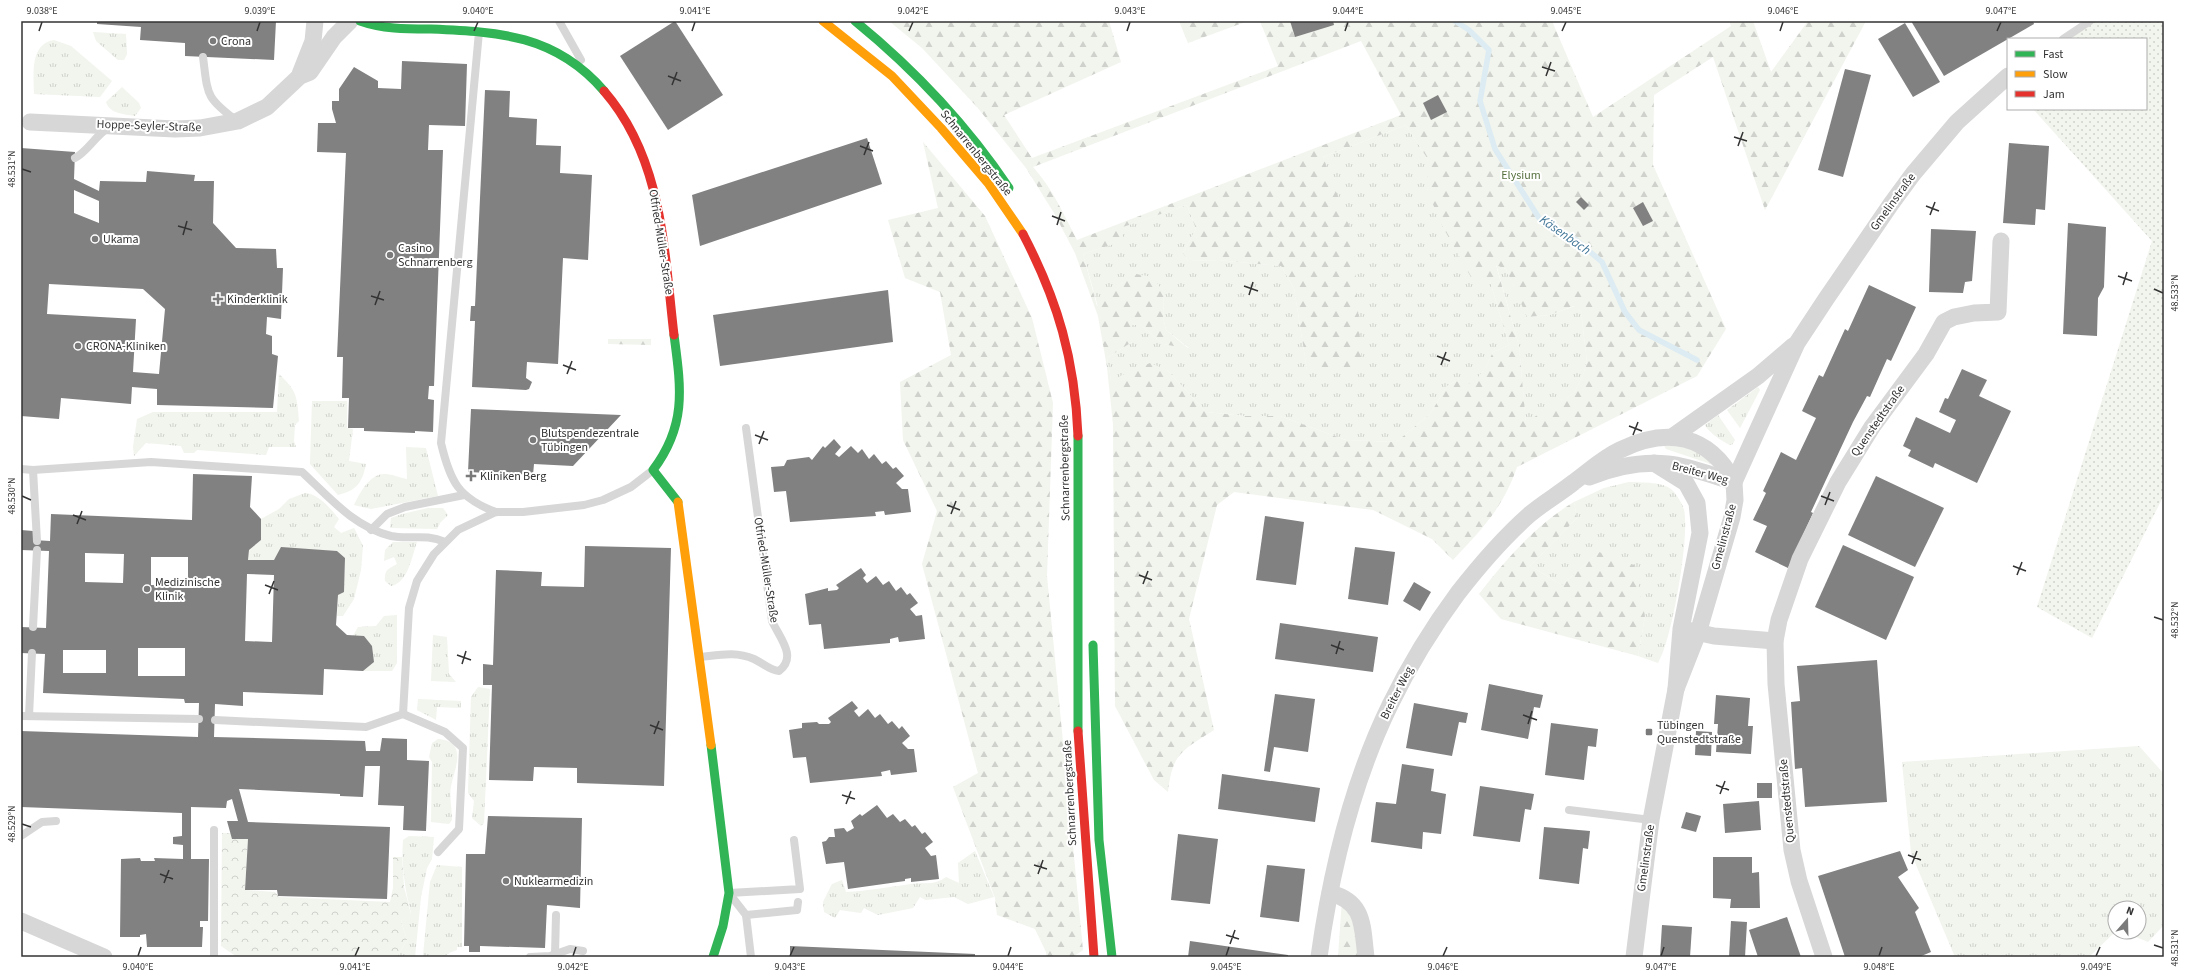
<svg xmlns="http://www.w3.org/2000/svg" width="2185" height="978" viewBox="0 0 2185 978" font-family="'Source Sans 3',sans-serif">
<defs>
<pattern id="grass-tufts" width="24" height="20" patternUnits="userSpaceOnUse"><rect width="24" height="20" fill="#f1f5ed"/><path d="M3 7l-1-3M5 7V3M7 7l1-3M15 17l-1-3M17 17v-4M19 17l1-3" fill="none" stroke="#cfd2cc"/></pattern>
<pattern id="forest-firs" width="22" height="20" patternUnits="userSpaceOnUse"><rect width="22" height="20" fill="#f1f5ed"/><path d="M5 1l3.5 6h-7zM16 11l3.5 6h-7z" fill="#cfd2cc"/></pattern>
<pattern id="park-crowns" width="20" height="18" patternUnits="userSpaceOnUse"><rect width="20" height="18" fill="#f1f5ed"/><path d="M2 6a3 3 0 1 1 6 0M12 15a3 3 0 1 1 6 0" fill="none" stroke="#cfd2cc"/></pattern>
<pattern id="garden-dots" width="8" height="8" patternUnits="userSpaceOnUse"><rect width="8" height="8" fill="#f1f5ed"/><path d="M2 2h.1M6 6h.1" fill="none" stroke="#cfd2cc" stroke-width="1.8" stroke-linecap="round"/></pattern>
</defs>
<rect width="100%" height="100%" fill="#fff"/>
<g fill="url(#grass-tufts)">
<path d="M93,32L126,34L127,54L124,60H118L96,41Z"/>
<path d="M54,40L71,46L112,81L100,97L34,94C34,76 29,44 54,40Z"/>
<path d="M122,87L139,103L141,108L135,116C124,114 110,114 106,102Z"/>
<path d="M1406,125L1427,158V189L1490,281L1509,345L1493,352L1485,368L1473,385L1456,381L1447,386L1430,414L1396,442L1346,440L1280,416H1245L1206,412L1167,370L1111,380L1107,358L1132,342V325H1141L1163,344L1189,348L1166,330L1163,317L1164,293L1123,282L1098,307L1083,254L1122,241V227L1187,205L1196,229L1183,253L1188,261L1218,260L1281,266L1294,288L1307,370L1333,185L1323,157Z"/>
<path d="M1496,264L1506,269L1528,317L1549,315L1575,306L1581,312L1587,362L1583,375L1574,393L1526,423L1519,346Z"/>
<path d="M279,374C297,391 297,396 299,421L295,425L294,441L296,447H269L266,455L197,450L194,453H184L181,446L146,443L134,456L133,447L137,419L153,412H277Z"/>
<path d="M1758,387L1760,390L1740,428L1727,410Z"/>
<path d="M312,401H347V428L353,429L349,461L366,464C362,483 357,490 338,495L310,464Z"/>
<path d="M1718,415L1735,440L1732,445C1726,445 1707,431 1705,425Z"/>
<path d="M1663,443H1674L1700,451L1711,464L1666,449Z"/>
<path d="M406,447L426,448L438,496L371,509L354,505C360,493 369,474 385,474C392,474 400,478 407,479Z"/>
<path d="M1629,482C1642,483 1664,481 1673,491C1677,495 1683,505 1684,510C1690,535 1672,641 1658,663L1638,656L1645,616L1599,552L1562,585L1530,566L1577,518L1574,502L1604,488Z"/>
<path d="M305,493C319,494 331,509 339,519L334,527L341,533L354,528L363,546L361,570L354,599L343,616H337L338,595L344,591L345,558L337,551L274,560H248L249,550L261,540V519L279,509L289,499Z"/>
<path d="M428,508H443L448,515L440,523L437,529L390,528L391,518L402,514Z"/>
<path d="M393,542H417C412,556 408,583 391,586L385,581C384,570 388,569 397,564L394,557L384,561L385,550Z"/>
<path d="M397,615V663L392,671H363L374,662L372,646L364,636H353L358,627L376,626L384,616Z"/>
<path d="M433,635L447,637L449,674L456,682L431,681Z"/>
<path d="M478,687L490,689L484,823L481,826L472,818L474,801L468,793L471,697Z"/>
<path d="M418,699L461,701V708L437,707L436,720L417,710Z"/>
<path d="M438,739C468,741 455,768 451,786C449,796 452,809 452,820L449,824L431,822L432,762L429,757L432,743Z"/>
<path d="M2139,746L2164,774V925L2148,942L2124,932H2139V908H2115V932L2089,957H1955L1911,853L1902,762Z"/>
<path d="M409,836L434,837L432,859L427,868L421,897L415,957H397L407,940L401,921L411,913C405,889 401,865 403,840Z"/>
<path d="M975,851L994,897L968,904L954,897L926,900L920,897L913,908L878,915L864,908L861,913L840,910L835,918L824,912L823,902L832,884L842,880L846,892C868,891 889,887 911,884C923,882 935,886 946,877L959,883L958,863Z"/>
<path d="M437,865L462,867V947H457V950L449,953L444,957L423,956L430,882Z"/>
</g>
<g fill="url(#forest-firs)" fill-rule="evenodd">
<path d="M889,21H1109L1121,62L1004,115L1032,158L1278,66L1260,21H1552L1593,117L1731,26L1729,21H1753L1771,72L1808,21H1866L1765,210L1713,57L1654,95L1653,165L1726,329L1697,376L1517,467C1503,508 1482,529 1453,560L1432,539L1373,510L1234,492L1217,505L1189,619L1214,730C1183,750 1172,753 1168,792L1154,780L1115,706L1113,424L1107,367L1098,316L1075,253L1054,213L1026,168L977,107L922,48ZM1361,41L1401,115L1077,240C1064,215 1053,189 1033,167ZM1406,125L1427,158V189L1440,222L1472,279L1490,281L1509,345L1493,352L1485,368L1473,384L1456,381L1447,386L1430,414L1396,442L1346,440L1280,416H1245L1206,412L1167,370L1150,363L1111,380L1107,358L1132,342V325H1141L1163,344L1189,349L1166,330L1163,317L1164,293L1153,277L1136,274L1123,282L1097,306L1083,254L1123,241V227L1187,205L1196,229L1183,253L1188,261L1218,260L1281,266L1294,288L1307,370L1362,369L1353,236L1323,157ZM1496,265L1506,269L1527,317L1549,315L1574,306L1581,312L1587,362L1583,375L1574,393L1526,422L1519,346Z"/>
<path d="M1179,21H1248L1188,43Z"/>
<path d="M923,142L985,216L1032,318L1053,403L1047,576L1083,950L1073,957H1046V952L1035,929L997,915L995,898L953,787L978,773L922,564L937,511L903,440L900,382L951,355L940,292L905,278L888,220L938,208Z"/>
<path d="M608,339H651V345L608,344Z"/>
<path d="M1574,502L1577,518L1530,566L1562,585L1599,552L1634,565L1645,616L1638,656L1501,619L1479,594C1505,560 1537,524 1574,502Z"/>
<path d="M1342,899L1347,902L1362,957H1338Z"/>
</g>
<path fill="url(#park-crowns)" d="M222,833H231L248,839L245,890L275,892L279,897L390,902L393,888V857H402L404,887L411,914L401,921L407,940L397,957H237L221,946Z"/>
<path fill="url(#garden-dots)" d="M2090,21H2164V495L2092,638L2037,607L2152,241L2033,109H2146V39H2063Z"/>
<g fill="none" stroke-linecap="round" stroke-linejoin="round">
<path stroke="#ddebf3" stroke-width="5.5" d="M1455,21L1469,30L1489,50L1480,101L1495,149L1541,221L1575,239L1602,262L1625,312L1639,330L1697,360"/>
</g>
<g fill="#818181" fill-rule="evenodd">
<path d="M97,21H276L274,60L185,56V43L140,40L141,27L97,24Z"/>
<path d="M675,21L723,95L668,130L620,56Z"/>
<path d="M1290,21H1333L1334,25L1295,37Z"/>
<path d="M1911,21H2033L2034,24L1944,76Z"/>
<path d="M1905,23L1940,82L1913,97L1878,39Z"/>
<path d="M402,61L467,64L465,126L429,125L428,150H443L434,386H429L428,399L434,400L433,432L415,431V433L364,431V428H348L349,398H342L343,357H337L346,153L317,152L318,123H336L332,109V101H339V89L354,67L378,81V88L401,89Z"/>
<path d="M1845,69L1871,75L1843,177L1818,170Z"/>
<path d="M485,90L510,91L509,117L537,119L536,145L561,146L560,173L592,175L588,260L563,258L558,364L527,362L526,378L532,382L529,389L526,390L472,387L475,321H470L471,306H475Z"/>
<path d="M1438,95L1447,112L1431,120L1423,103Z"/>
<path d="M867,138L882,184L700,246L692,195Z"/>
<path d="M2009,143L2049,146L2045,210L2036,209L2035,225L2003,223Z"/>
<path d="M21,148L75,152L74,179L99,191L100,181L146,182L147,171L195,175L194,181H214L213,223L236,248L276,249L277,268H283L281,319L267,317L266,334L272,336V354L278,356L273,408L157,405V389L132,387L131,404L61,398L59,419L21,416ZM74,190L99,201V223L74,213ZM49,284L143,289L165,309L159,374L133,372L136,319L47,314Z"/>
<path d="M1581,197L1589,205L1584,210L1576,202Z"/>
<path d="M1643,202L1653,221L1643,226L1633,208Z"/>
<path d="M2068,223L2106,227L2104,287L2098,298L2097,336L2063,334Z"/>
<path d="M1931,229L1976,231L1972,281L1965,282L1963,293L1929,292Z"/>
<path d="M1869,285L1916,307L1891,361L1887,359L1870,397L1867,396L1853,422L1811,512L1813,513L1788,568L1755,552L1767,526L1753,520L1766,493L1763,491L1781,452L1796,460L1816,418L1802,411L1819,375L1823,377L1845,329L1848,331Z"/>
<path d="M888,290L893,342L720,366L713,315Z"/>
<path d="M1962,369L1987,380L1979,396L2011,411L1977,483L1935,463L1933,468L1908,456L1911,450L1903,446L1916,417L1950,433L1956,420L1939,412L1945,398L1948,399Z"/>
<path d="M471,409L621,415L573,466L534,464L533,475L468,472Z"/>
<path d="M834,439L841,447L835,454L839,457L851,446L858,453L862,449L869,459L874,454L882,464L886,461L893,469L896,467L904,476L896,483L902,489H908L911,512L885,515L884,511L875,512L876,516L790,522L786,491L774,492L771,467L784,466L787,460L809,457L812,460L823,446L825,448Z"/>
<path d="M193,474L252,476L250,507L261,519V540L249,550L248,560H274L281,547L337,551L345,558L344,592L338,595L336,625L347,635L364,636L372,646L374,662L363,671L324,669L323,695L243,692V706L215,704L214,737L365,741L366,751H380L382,738L407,739V760L429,761L426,831L403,830L404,806L378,805L380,766H365L363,797L340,796V794L239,789L248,822L390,827L387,899L278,896L277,890H245L248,839H232L227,821H238L232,799L227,801L226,808L191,807V859H209L208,921H200V927H203L202,947H147L146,934L140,935V937H120L121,859L140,858L141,861H155L154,858L183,859V845L173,844V837L182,836V813L21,807V731L198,737L199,703H185L184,699L43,693L45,654L21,653V627L46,628L49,551L21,550V530L33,531V540L50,541L51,514L192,520ZM85,553L124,554L123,583L85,582ZM151,557H188V586L151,585ZM247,574L274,575L272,642L245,641ZM138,648H185V676H138ZM63,650H106V673H63Z"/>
<path d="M1876,476L1944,508L1915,567L1848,535Z"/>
<path d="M1265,516L1304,522L1296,585L1256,580Z"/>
<path d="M1843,545L1914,577L1886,640L1815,607Z"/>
<path d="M585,546L671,548L664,786L577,783V768L534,767L533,781L489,780L492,685H483V664L493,665L496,570L542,572L541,586L584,587Z"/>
<path d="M1355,547L1395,552L1388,605L1348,599Z"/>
<path d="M861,568L866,575L863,578L867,583L876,576L883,585L889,581L896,591L901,587L907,595L910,593L918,603L910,609L916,616L922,615L925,639L899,642L898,637L890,639V643L824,649L821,624L809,625L805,594L828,588V591L837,590L839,588L836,585Z"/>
<path d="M1414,582L1431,592L1420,611L1403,601Z"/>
<path d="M1280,623L1378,637L1373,672L1275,659Z"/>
<path d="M1877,660L1887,802L1805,807L1802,768L1795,769L1791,702L1800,701L1797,666Z"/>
<path d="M1489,684L1543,695L1540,708L1534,707L1528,739L1481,730Z"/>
<path d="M1275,694L1315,699L1308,752L1274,747L1270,772L1264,771Z"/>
<path d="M1716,695L1750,698L1748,726H1753L1751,754L1716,752L1718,724H1714Z"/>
<path d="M852,701L858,708L854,711L859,717L868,709L875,718L880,714L888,724L892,721L899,729L902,726L910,736L902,743L908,749H914L917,772L891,775L890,770L881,772L882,776L810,783L806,757L793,758L789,730L802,728V723L817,722L819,724H829L831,722L828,718Z"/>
<path d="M1414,703L1468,713L1466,723L1459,722L1452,756L1406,748Z"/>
<path d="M1551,723L1598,729L1596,747L1588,746L1584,780L1545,775Z"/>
<path d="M1696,731L1712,732L1711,756L1695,755Z"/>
<path d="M1402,764L1434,769L1431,791L1446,794L1441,834L1423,832L1422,849L1371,842L1376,802L1396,804Z"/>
<path d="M1222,774L1320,788L1315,822L1218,809Z"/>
<rect x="1757" y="783" width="15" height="15"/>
<path d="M1480,786L1534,794L1531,810L1525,809L1520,842L1473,836Z"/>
<path d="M1759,801L1761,830L1725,833L1723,804Z"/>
<path d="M877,805L887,818L893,814L900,822L905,819L912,827L915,825L922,834L925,832L933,842L925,848L931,856L936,855L939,879L911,882V878L905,879V881L848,889L844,862L826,864L822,842L826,841L829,837H835L834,829L844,828L847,832L854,828L851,821L860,814L862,816Z"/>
<path d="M1686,812L1701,816L1696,832L1681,828Z"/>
<path d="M488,816L582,818L580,908L547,905L545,948L480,946V952H469V946H464L466,854H485Z"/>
<path d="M1544,827L1590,831L1588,849L1583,848L1579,884L1539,879Z"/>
<path d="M1178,834L1218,839L1210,904L1171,900Z"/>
<path d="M1900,851L1908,870L1898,877L1919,908L1915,912L1931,952L1919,957H1845L1818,876Z"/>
<path d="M1713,857H1752V873L1759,872L1760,908H1730L1731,899L1713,898Z"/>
<path d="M1267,865L1305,869L1299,922L1260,917Z"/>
<path d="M1787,917L1801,957H1758L1749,930Z"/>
<path d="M1731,921L1747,922L1745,957H1729Z"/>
<path d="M1662,925L1692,927L1690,957H1660Z"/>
<path d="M1190,941L1288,955V957H1188Z"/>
<path d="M790,946L975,954V957H790Z"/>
</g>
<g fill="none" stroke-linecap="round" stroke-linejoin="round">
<g stroke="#d7d7d7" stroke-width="8">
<path d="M559,21L581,60"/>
<path d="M479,32L441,443C450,481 458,498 496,512"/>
<path d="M2063,39L2090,21"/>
<path d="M203,57C208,95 205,97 237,121"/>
<path d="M75,158C88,151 95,136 108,128"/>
<path d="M21,469L33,470L37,541"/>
<path d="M33,470L151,462L302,472C329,497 354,527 391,536C410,540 425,533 445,542"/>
<path d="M371,530L387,514L405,507L464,495"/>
<path d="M33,627L37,550"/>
<path d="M701,657C719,655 736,651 754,659C763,663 769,670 779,671C798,657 779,637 772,621L746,428"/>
<path d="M403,714L445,732L463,748L459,829L438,852"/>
<path d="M21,716L199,719"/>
<path d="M29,716L32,653"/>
<path d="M215,720L366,727L403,714L409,608L417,581L434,554L458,530L496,512H523L584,505L603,500L631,487L653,470"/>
<path d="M1569,810L1651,820"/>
<path d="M21,836L42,822L56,821"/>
<path d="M729,893L800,889L794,840"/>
<path d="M732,897L746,915L751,957"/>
<path d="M746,915L797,910L798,902"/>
<path d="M555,954L556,915"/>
<path d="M214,957V830"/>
<path d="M530,957L550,956L570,949L583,951"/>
</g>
<g stroke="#d7d7d7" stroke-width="17">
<path d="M300,74L313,41L315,21"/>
<path d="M30,122L175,129L200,128L238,121L267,107L300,76L310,72L334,37L350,21"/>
<path d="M1672,437L1758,376L1793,346"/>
<path d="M1589,477C1614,467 1641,461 1668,464C1690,466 1713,476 1734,482"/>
<path d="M1687,630L1714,636L1775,641"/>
<path d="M1676,689L1698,633L1732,517L1735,500L1734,482L1797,343L1826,299L1891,204L1913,174L1957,122L2008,76"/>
<path d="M1330,893C1365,902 1362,926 1366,957"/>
<path d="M21,921L104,957"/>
<path d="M1319,957C1331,871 1352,783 1390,705C1409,666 1432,628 1458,593C1479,566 1503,538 1529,515C1543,503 1559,494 1574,482C1589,471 1603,458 1620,450C1667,427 1709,434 1734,482"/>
<path d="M1634,957L1651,820L1676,689L1681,629L1700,533L1697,503L1686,483L1654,463"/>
<path d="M1824,957L1799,881L1792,850L1776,684L1775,641L1779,620L1800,559L1838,482L1872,427L1926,354L1944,322L1954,317L1974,313L1998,312L2001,241"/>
</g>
<g stroke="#30b455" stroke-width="9">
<path d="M360,21C382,29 406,29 429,29C498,32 555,34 604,91"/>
<path d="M855,21C915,70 966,124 1009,188"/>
<path d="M674,335C681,388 687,425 653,470L678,502"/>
<path d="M1078,436V731"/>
<path d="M1093,645L1099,840L1112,957"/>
<path d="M711,745L729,893L723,926L713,957"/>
</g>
<g stroke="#ff9f0a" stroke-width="9">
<path d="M823,21L892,76L941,128L988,183L1023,234"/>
<path d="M678,502L711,745"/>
</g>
<g stroke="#e5322d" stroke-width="9">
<path d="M604,91C663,159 664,250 674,335"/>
<path d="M1023,234C1058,301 1075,360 1078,436"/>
<path d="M1078,731L1094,957"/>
</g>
</g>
<path fill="none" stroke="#333" stroke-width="1.5" d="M39,31L42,22M257,31L260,22M474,31L478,22M692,31L695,22M909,31L913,22M1127,31L1130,22M1345,31L1348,22M1562,31L1566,22M1780,31L1783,22M1997,31L2001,22M1542,67L1555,71M668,76L681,81M1546,76L1551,62M672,85L677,72M1734,137L1747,141M860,146L873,151M1738,146L1743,132M864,155L869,142M22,169L31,172M1926,206L1939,211M1930,215L1935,202M1052,216L1065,221M1057,225L1061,212M178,226L192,230M183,235L187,221M2118,276L2132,281M2123,285L2127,272M1244,286L1258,291M2154,289L2163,293M1249,295L1253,282M371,296L384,300M375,305L380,291M1437,356L1450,361M563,365L576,370M1441,365L1446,352M567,374L572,361M1629,426L1642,431M755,435L768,440M1633,435L1638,422M759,444L764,431M22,496L31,500M1821,496L1834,501M947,505L960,510M1825,505L1830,492M951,514L956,501M73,515L86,520M77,524L82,511M2013,566L2026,571M1139,575L1152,580M2017,575L2022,562M1143,584L1148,571M265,585L278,590M269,594L274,581M2154,617L2163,620M1331,645L1344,650M1336,654L1340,641M457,655L471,660M462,664L466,651M1523,715L1537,720M1528,724L1532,711M650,725L663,730M654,734L659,721M1716,785L1729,790M1720,794L1725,781M842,795L855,799M846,804L851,791M22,824L31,827M1908,855L1921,860M1912,864L1917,851M1034,865L1047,869M160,874L173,879M1038,874L1043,860M164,883L169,870M1226,935L1239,939M1230,944L1235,930M2154,945L2163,948M138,956L141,947M355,956L359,947M573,956L576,947M790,956L794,947M1008,956L1011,947M1226,956L1229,947M1443,956L1447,947M1661,956L1664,947M1879,956L1882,947M2096,956L2100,947"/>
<g fill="#7a7a7a" stroke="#fff" stroke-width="1.5">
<circle cx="213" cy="41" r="4"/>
<circle cx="95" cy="239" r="4"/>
<circle cx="390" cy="255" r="4"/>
<path d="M216 293h4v4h4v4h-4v4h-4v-4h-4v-4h4z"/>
<circle cx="78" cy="346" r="4"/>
<circle cx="533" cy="440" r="4"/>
<path d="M469 470h4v4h4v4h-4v4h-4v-4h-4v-4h4z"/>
<circle cx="147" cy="589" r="4"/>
<rect x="1645" y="728" width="8" height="8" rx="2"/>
<circle cx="506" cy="881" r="4"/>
</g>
<g text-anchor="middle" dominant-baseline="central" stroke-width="4" stroke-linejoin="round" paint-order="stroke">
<g font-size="12" fill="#333" stroke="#fff" text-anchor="start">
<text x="221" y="41">Crona</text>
<text x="103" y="239">Ukama</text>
<text x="398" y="248">Casino<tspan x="398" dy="14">Schnarrenberg</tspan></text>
<text x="227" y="299">Kinderklinik</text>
<text x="86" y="346">CRONA-Kliniken</text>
<text x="541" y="433">Blutspendezentrale<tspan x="541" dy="14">Tübingen</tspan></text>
<text x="480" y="476">Kliniken Berg</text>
<text x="155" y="582">Medizinische<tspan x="155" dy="14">Klinik</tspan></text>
<text x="1657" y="725">Tübingen<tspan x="1657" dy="14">Quenstedtstraße</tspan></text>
<text x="514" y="881">Nuklearmedizin</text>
</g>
<g font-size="12" fill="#333" stroke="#fff">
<text transform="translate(149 126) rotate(2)">Hoppe-Seyler-Straße</text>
<text transform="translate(976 153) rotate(51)">Schnarrenbergstraße</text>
<text transform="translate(1893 202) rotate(-54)">Gmelinstraße</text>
<text transform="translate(661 242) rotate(81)">Otfried-Müller-Straße</text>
<text transform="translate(1878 421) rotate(-55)">Quenstedtstraße</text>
<text transform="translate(1065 468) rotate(-91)">Schnarrenbergstraße</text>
<text transform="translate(1700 473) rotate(15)">Breiter Weg</text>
<text transform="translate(1724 537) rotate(-75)">Gmelinstraße</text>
<text transform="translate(766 570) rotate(81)">Otfried-Müller-Straße</text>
<text transform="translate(1397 693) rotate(-63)">Breiter Weg</text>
<text transform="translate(1070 793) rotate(-93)">Schnarrenbergstraße</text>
<text transform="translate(1787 801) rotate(-95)">Quenstedtstraße</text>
<text transform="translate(1646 858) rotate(-82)">Gmelinstraße</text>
</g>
<g font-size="12" fill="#56703f" stroke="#fff">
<text x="1521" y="175">Elysium</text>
</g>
<g font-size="13" font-style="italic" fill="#3f7597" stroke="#fff">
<text transform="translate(1565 235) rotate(35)">Käsenbach</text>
</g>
</g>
<rect width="2185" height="978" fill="none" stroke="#ffffff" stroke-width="44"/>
<rect x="2007" y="38" width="140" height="72" fill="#ffffff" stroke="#adadad"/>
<rect x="2015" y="51" width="20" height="6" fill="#30b455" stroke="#adadad"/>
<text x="2043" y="58" font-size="12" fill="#333333">Fast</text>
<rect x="2015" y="71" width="20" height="6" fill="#ff9f0a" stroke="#adadad"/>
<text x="2043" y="78" font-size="12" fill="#333333">Slow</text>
<rect x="2015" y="91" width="20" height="6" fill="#e5322d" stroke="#adadad"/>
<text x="2043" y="98" font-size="12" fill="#333333">Jam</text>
<g transform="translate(2127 920) rotate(20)"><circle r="19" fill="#ffffff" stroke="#adadad"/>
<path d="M0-3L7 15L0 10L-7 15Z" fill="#7a7a7a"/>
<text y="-6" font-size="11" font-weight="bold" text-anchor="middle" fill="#333333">N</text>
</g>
<rect x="22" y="22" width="2141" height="934" fill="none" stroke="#333" stroke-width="1.5"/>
<g font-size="10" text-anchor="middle" fill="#333">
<text x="42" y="14">9.038°E</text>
<text x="260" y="14">9.039°E</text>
<text x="478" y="14">9.040°E</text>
<text x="695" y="14">9.041°E</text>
<text x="913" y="14">9.042°E</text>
<text x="1130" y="14">9.043°E</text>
<text x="1348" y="14">9.044°E</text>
<text x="1566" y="14">9.045°E</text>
<text x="1783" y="14">9.046°E</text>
<text x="2001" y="14">9.047°E</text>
<text transform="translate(11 169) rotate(-90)" y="4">48.531°N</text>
<text transform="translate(2174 293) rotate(-90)" y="4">48.533°N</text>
<text transform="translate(11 496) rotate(-90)" y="4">48.530°N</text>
<text transform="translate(2174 620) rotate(-90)" y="4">48.532°N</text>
<text transform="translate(11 824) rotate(-90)" y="4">48.529°N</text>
<text transform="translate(2174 948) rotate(-90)" y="4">48.531°N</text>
<text x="138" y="970">9.040°E</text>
<text x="355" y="970">9.041°E</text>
<text x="573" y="970">9.042°E</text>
<text x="790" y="970">9.043°E</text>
<text x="1008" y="970">9.044°E</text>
<text x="1226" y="970">9.045°E</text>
<text x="1443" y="970">9.046°E</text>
<text x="1661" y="970">9.047°E</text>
<text x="1879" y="970">9.048°E</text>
<text x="2096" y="970">9.049°E</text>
</g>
</svg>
